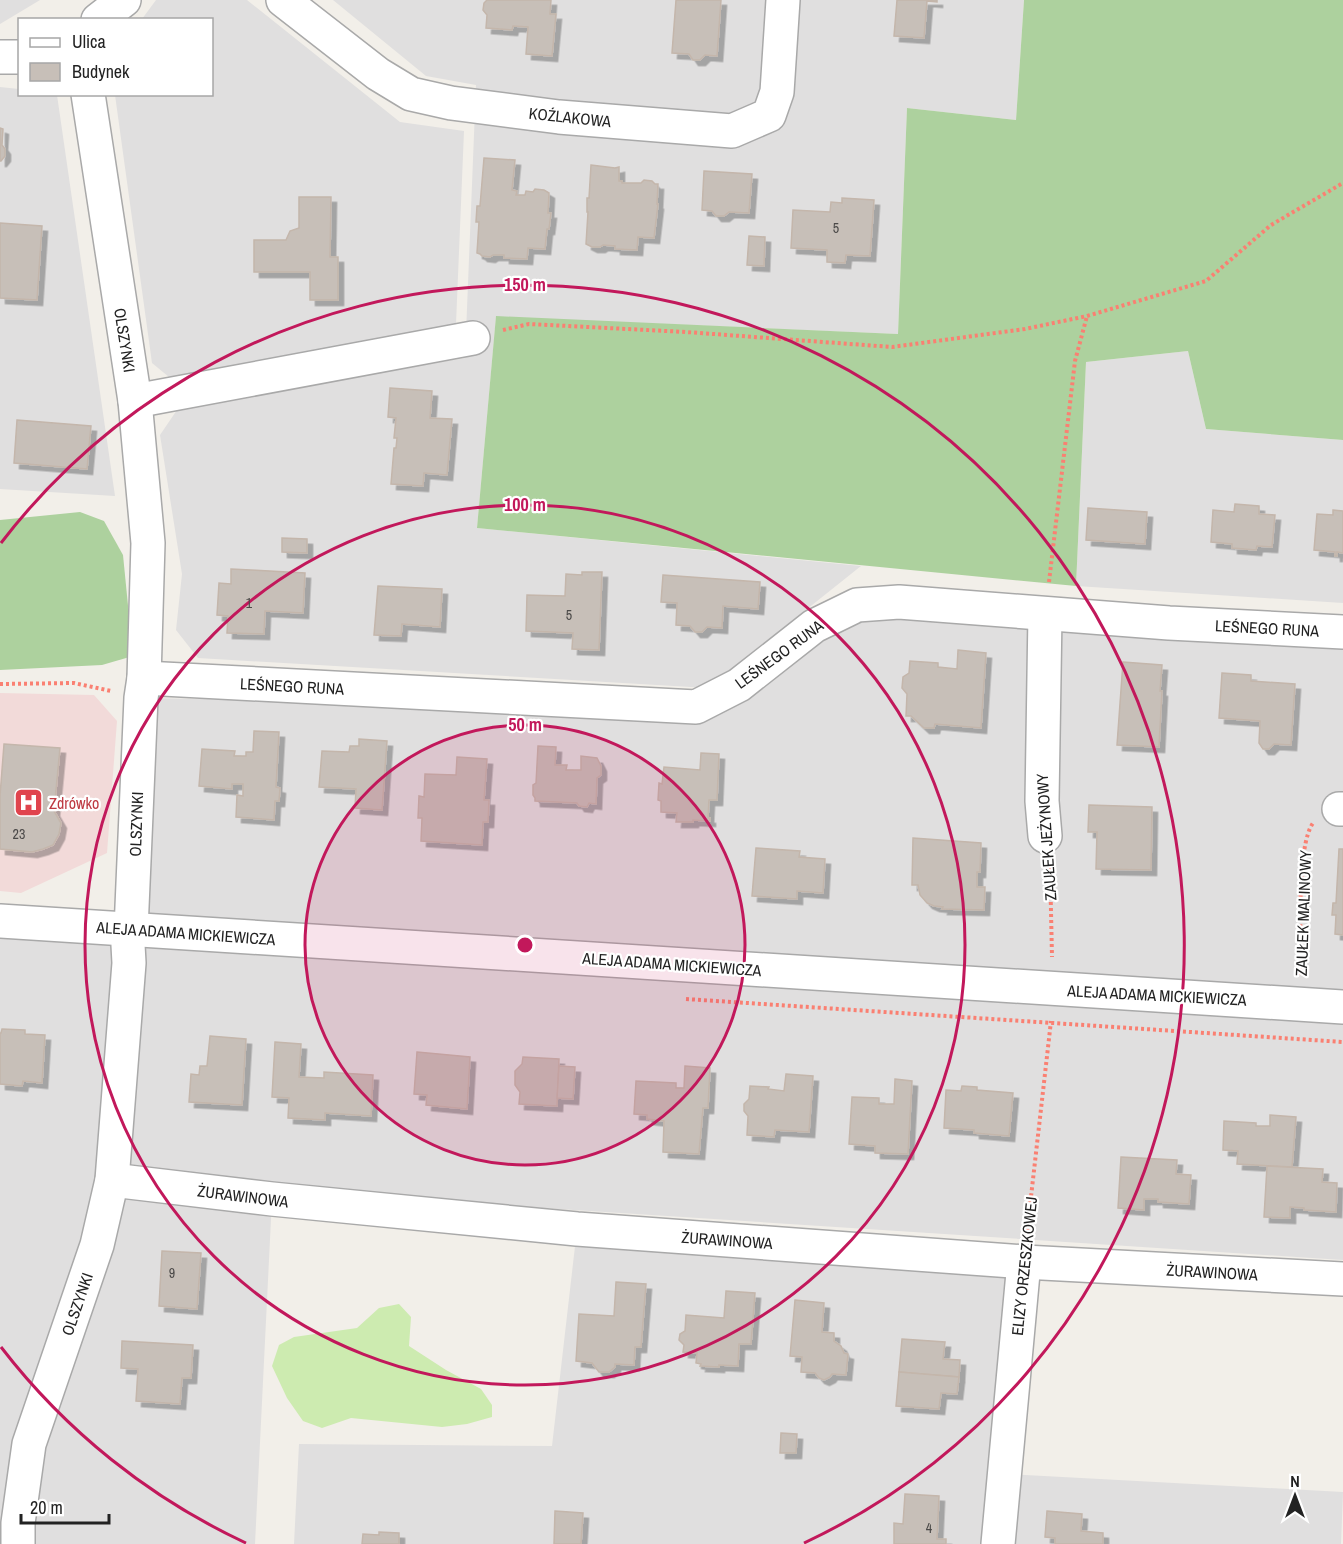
<svg xmlns="http://www.w3.org/2000/svg" width="1343" height="1544" viewBox="0 0 1343 1544" font-family="'Archivo Narrow',sans-serif">
<defs>
<filter id="shadow"><feDropShadow dx="5.5" dy="5.5" stdDeviation="0" flood-color="#0004"/></filter>
</defs>
<rect width="100%" height="100%" fill="#f2efe9"/>
<g fill="#e0dfdf">
<path d="M0,0H40L0,24Z"/>
<path d="M156,0H247L400,122L464,131L456,324L169,377L152,363L115,95L212,94V20L142,19Z"/>
<path d="M333,0H1024L1016,120L907,108L898,334L496,317L477,528L861,566L708,688L198,658L176,630L182,574L160,435L179,407L465,358L476,85L426,76Z"/>
<path d="M0,87L19,89L20,94L57,95L115,496L0,489Z"/>
<path d="M1188,351L1206,429L1343,440V603L1076,586L1086,362Z"/>
<path d="M857,605L1343,632V1260L128,1181L272,1199L255,1544H0V920L131,929L141,698L696,707Z"/>
<path d="M577,1229L1024,1262L1005,1474L1343,1492L1341,1544H294L299,1444L552,1446Z"/>
</g>
<path fill="#f2dad9" d="M0,693L94,695L117,721L107,853L21,893L0,891Z"/>
<path fill="#cdebb0" d="M399,1304L411,1317L409,1346L446,1370L481,1389L492,1405V1417L467,1424L442,1427L351,1418L322,1428L303,1421L287,1398L272,1366L279,1345L294,1337L357,1328L379,1308Z"/>
<g fill="#add19e">
<path d="M1024,0H1343V440L1206,429L1188,351L1086,362L1076,586L477,528L496,316L898,334L907,108L1016,120Z"/>
<path d="M80,512L104,521L123,555L133,656L102,665L0,670V520Z"/>
</g>
<g fill="#c7bfb8" stroke="#c4b6ab" stroke-width="1.5" filter="url(#shadow)">
<path d="M487,0H551L550,14H556L552,56L526,54L528,27L513,26L512,30L486,28L487,15L483,10L484,3Z"/>
<path d="M676,0H721L717,56L705,55L700,60H693L689,54L672,53Z"/>
<path d="M897,0H937V2L927,1L924,38L894,36Z"/>
<path d="M0,128L3,129L2,145L5,149V156L1,161H0Z"/>
<path d="M484,158L515,160L512,190L517,191L516,195H525L526,191L533,192L535,189L544,190L549,193L548,213H551L549,229H547L545,249L528,248L527,259L504,258V255H493L490,257L482,256L480,254L477,253L479,222H476L477,206H480Z"/>
<path d="M591,165L615,168L619,167V181H622V183H641L644,180L652,181L655,184H658L657,204H658L654,238L638,237L637,250L615,249V246L603,245L600,247H592L586,244L588,212H587V198H589Z"/>
<path d="M704,171L752,174L749,213L729,212L724,216H716L712,211L702,210Z"/>
<path d="M299,197H331L330,257H338V300H310V272H254V240H286L290,231L299,228Z"/>
<path d="M842,198L874,200L870,256L846,255L845,263L827,262V250L791,248L793,210L830,212L831,202L842,203Z"/>
<path d="M0,223L42,226L37,300L0,298Z"/>
<path d="M749,236L765,237L764,266L747,265Z"/>
<path d="M390,388L432,391L430,418L452,419L447,475L424,473L423,486L391,484L394,448H396L397,438H394L396,418L388,417Z"/>
<path d="M17,420L91,426L87,469L14,463Z"/>
<path d="M1235,504L1259,506V514L1275,515L1272,547L1257,546L1256,550L1232,548V544L1211,542L1213,510L1234,512Z"/>
<path d="M1088,508L1147,512L1145,544L1086,540Z"/>
<path d="M1333,510L1343,511V553L1337,552V556H1335V552L1314,550L1317,514L1333,515Z"/>
<path d="M282,538L307,539V553L282,552Z"/>
<path d="M231,569L305,573L303,613L265,611L264,634L227,633L228,616L217,615L219,583L231,584Z"/>
<path d="M582,572H602L599,650L572,649L573,633L526,631L527,595L565,596L566,574L582,575Z"/>
<path d="M663,575L760,582L758,609L723,606L722,628L707,627L702,632H695L690,626L676,625L677,603L661,602Z"/>
<path d="M378,586L442,589L440,627L402,624L401,636L374,635Z"/>
<path d="M958,650L986,653L981,728L935,724L934,728H924L911,716H906L907,694L902,688L903,677L909,673L910,661L938,663V667L957,669Z"/>
<path d="M1123,662L1162,665L1160,691H1162L1159,747L1117,745Z"/>
<path d="M1222,673L1251,675V681L1295,684L1291,745L1274,744L1269,749H1263L1259,743L1260,721L1219,718Z"/>
<path d="M254,731L279,732L276,787L280,788L279,801H275L274,820L236,817L237,795L243,796V784H232V789L199,786L202,749L235,751L234,756H246V752H253Z"/>
<path d="M359,739L387,741L382,810L355,808L356,789L319,787L322,751L349,752L350,746H359Z"/>
<path d="M4,744L60,748L54,811L61,823L59,834L53,845L43,849L32,852L0,849V796Z"/>
<path d="M538,746L556,747L555,765H567L566,770H581V756L597,758L601,766V775L597,778L596,804L589,803L587,807L579,806L577,803L535,801V798L533,795V785L536,783Z"/>
<path d="M701,753L719,754L717,800H709L708,818H710V821L693,820V822H676L677,813L661,812V801L658,800L659,783L662,784L664,767L700,770Z"/>
<path d="M457,757L487,759L484,800H489L488,822H483L482,845L421,841L422,818H418L419,796L424,797L425,774L456,775Z"/>
<path d="M1089,805L1152,807L1151,870L1096,869L1097,832H1088Z"/>
<path d="M913,838L981,843L980,872H977V887H985L984,910L942,909L943,907L934,906L927,903L920,895L918,885H912Z"/>
<path d="M756,848L800,851L799,857L825,859L823,893L797,891V899L752,896Z"/>
<path d="M1339,849H1343V935L1335,934L1336,915H1332L1333,903H1336Z"/>
<path d="M2,1029L25,1030V1034L45,1035L42,1083L23,1081L22,1086L0,1084V1033H1Z"/>
<path d="M210,1036L246,1039L242,1105L189,1102L191,1074L199,1075L200,1066H207Z"/>
<path d="M275,1042L301,1044L299,1077L324,1078V1072L373,1075L371,1116L325,1113V1120L288,1118L289,1098L272,1097Z"/>
<path d="M417,1052L470,1057L467,1109L426,1105L427,1095L414,1094Z"/>
<path d="M523,1057L559,1059L557,1106L519,1104L520,1092L515,1085V1071L522,1064Z"/>
<path d="M559,1066L575,1067L573,1099L557,1098Z"/>
<path d="M685,1066L710,1068L708,1108H703L699,1154L663,1152L664,1121L647,1119V1115L634,1114L636,1081L676,1083V1088H684Z"/>
<path d="M786,1074L813,1076L809,1132L775,1130L774,1137L747,1135L748,1116L744,1111V1104L749,1099L750,1086L769,1087L768,1089L784,1091Z"/>
<path d="M895,1079L912,1081L908,1154L875,1153V1146L849,1144L852,1097L879,1098V1104H894Z"/>
<path d="M962,1086L977,1087V1090L1013,1093L1009,1136L974,1133V1130L944,1128L946,1090L961,1091Z"/>
<path d="M1270,1115L1296,1117L1292,1167L1237,1164L1238,1151L1223,1150L1224,1121L1256,1123V1126H1270Z"/>
<path d="M1121,1157L1177,1160L1176,1174L1191,1175L1189,1204L1158,1202V1199H1144V1210L1118,1208Z"/>
<path d="M1267,1166L1323,1169L1322,1182L1337,1183L1336,1212L1304,1210V1208L1290,1207V1218L1264,1217Z"/>
<path d="M162,1251L201,1253L197,1309L159,1306Z"/>
<path d="M616,1282L646,1284L641,1347H635L634,1365L615,1364V1367L609,1372H599L592,1363L576,1361L579,1314L614,1316Z"/>
<path d="M726,1291L755,1293L751,1344H739L738,1366L719,1365V1367L700,1366L701,1364L696,1363L697,1353L683,1352L684,1345L679,1340L680,1334L685,1331L686,1315L724,1318Z"/>
<path d="M795,1300L824,1303L822,1332L834,1333V1341L841,1346L844,1353L848,1354L846,1375L832,1374L830,1377L824,1380L819,1378L815,1373L801,1372L802,1357L790,1356Z"/>
<path d="M902,1339L945,1342L943,1359L960,1360L959,1377L899,1372Z"/>
<path d="M122,1341L193,1345L191,1378H182L180,1404L136,1401L138,1369L121,1368Z"/>
<path d="M899,1372L959,1377L957,1394L941,1393L939,1409L896,1406Z"/>
<path d="M781,1433L797,1434L796,1453H780Z"/>
<path d="M905,1494L939,1496L937,1539H946V1544H894V1523L903,1524Z"/>
<path d="M555,1511L583,1513L581,1544H554Z"/>
<path d="M1047,1511L1082,1514L1081,1531L1103,1533V1544H1055V1538L1045,1537Z"/>
<path d="M379,1532L399,1533V1544H362L363,1534L379,1535Z"/>
</g>
<g fill="none" stroke-linecap="round" stroke-linejoin="round">
<defs>
<g id="minor">
<path d="M283,0L378,74L411,94L451,103L559,117L732,131L769,115L777,92L783,0"/>
<path d="M98,20L124,0"/>
<path d="M0,57H20"/>
<path d="M135,401L473,338"/>
<path d="M1045,614L1042,801L1045,836"/>
<path d="M144,678L696,707L739,685L814,626L857,605L899,602L1169,623L1343,632"/>
<path d="M1339,809H1343"/>
<path d="M0,921L1343,1007"/>
<path d="M112,1180L272,1199L577,1229L1024,1262L1343,1279"/>
<path d="M18,1544V1523L29,1444L97,1245L112,1180L129,963L128,945L131,930L141,698L144,678L148,543L135,401L88,94"/>
<path d="M998,1544L1024,1262"/>
</g>
</defs>
<use href="#minor" stroke="#a9a9a9" stroke-width="36"/>
<g stroke="#fa8072" stroke-width="4" stroke-dasharray="3 3" stroke-linecap="butt">
<path d="M503,330L529,324L686,332L892,347L1025,329L1087,316L1206,281L1271,225L1343,183"/>
<path d="M1049,582L1075,361L1087,316"/>
<path d="M0,684L74,683L111,691"/>
<path d="M1050,866L1052,957"/>
<path d="M1301,975C1301,942 1296,847 1313,823"/>
<path d="M686,999L1343,1042"/>
<path d="M1027,1232L1051,1021"/>
</g>
<use href="#minor" stroke="#fff" stroke-width="33"/>
</g>
<circle cx="525" cy="945" r="220" fill="#c2185b" fill-opacity=".12"/>
<g fill="none" stroke="#c2185b" stroke-width="3">
<circle cx="525" cy="945" r="220"/>
<circle cx="525" cy="945" r="440"/>
<path d="M246 1543A660 660 0 0 1 1 1347M1 543A660 660 0 1 1 804 1543"/>
</g>
<defs>
<symbol id="hospital-square" viewBox="-11 -11 22 22"><rect x="-9" y="-9" width="18" height="18" rx="4" fill="#e0444e" stroke="#fff"/><path d="M-5-5h3v3.5h4V-5h3V5h-3V1.5h-4V5h-3Z" fill="#fff"/></symbol>
</defs>
<g fill-rule="evenodd">
<use href="#hospital-square" x="12" y="786" width="33" height="33"/>
</g>
<g text-anchor="middle" dominant-baseline="central" stroke-width="4.5" stroke-linejoin="round" paint-order="stroke">
<g font-size="14" fill="#4b4948">
<text x="836" y="228">5</text>
<text x="249" y="603">1</text>
<text x="569" y="615">5</text>
<text x="19" y="834">23</text>
<text x="172" y="1273">9</text>
<text x="929" y="1528">4</text>
</g>
<g font-size="16" fill="#222" stroke="#fff">
<text transform="translate(570 117) rotate(6)">KOŹLAKOWA</text>
<text transform="translate(125 340) rotate(81)">OLSZYNKI</text>
<text transform="translate(1267 628) rotate(3)">LEŚNEGO RUNA</text>
<text transform="translate(779 654) rotate(-36)">LEŚNEGO RUNA</text>
<text transform="translate(292 686) rotate(3)">LEŚNEGO RUNA</text>
<text transform="translate(136 824) rotate(-88)">OLSZYNKI</text>
<text transform="translate(1046 837) rotate(-94)">ZAUŁEK JEŻYNOWY</text>
<text transform="translate(1303 913) rotate(-88)">ZAUŁEK MALINOWY</text>
<text transform="translate(186 933) rotate(4)">ALEJA ADAMA MICKIEWICZA</text>
<text transform="translate(672 964) rotate(4)">ALEJA ADAMA MICKIEWICZA</text>
<text transform="translate(1157 995) rotate(3)">ALEJA ADAMA MICKIEWICZA</text>
<text transform="translate(243 1196) rotate(7)">ŻURAWINOWA</text>
<text transform="translate(727 1240) rotate(4)">ŻURAWINOWA</text>
<text transform="translate(1024 1266) rotate(-84)">ELIZY ORZESZKOWEJ</text>
<text transform="translate(1212 1272) rotate(3)">ŻURAWINOWA</text>
<text transform="translate(77 1304) rotate(-71)">OLSZYNKI</text>
</g>
<g font-size="16" fill="#be3a42" stroke="#fff" text-anchor="start">
<text x="49" y="803">Zdrówko</text>
</g>
</g>
<circle cx="525" cy="945" r="9" fill="#c2185b" stroke="#fff" stroke-width="3"/>
<g font-size="18" text-anchor="middle" font-weight="bold" fill="#c2185b" stroke="#fff" stroke-width="4.5" stroke-linejoin="round" paint-order="stroke">
<text x="525" y="291">150 m</text>
<text x="525" y="511">100 m</text>
<text x="525" y="731">50 m</text>
</g>
<rect x="18" y="18" width="195" height="78" fill="#ffffff" stroke="#a7a7a7" stroke-width="1.5"/>
<rect x="30" y="38" width="30" height="9" fill="#ffffff" stroke="#a7a7a7" stroke-width="1.5"/>
<text x="72" y="48" font-size="18" fill="#222222">Ulica</text>
<rect x="30" y="63" width="30" height="18" fill="#c7bfb8" stroke="#a7a7a7" stroke-width="1.5"/>
<text x="72" y="78" font-size="18" fill="#222222">Budynek</text>
<g transform="translate(1295 1496)" stroke="#ffffff" stroke-width="4.5" paint-order="stroke">
<path d="M0-4.5L10 22L0 15L-10 22Z" fill="#222222"/>
<text y="-9" font-size="16" font-weight="bold" text-anchor="middle" fill="#222222">N</text>
</g>
<path d="M21 1514v9h88v-9" fill="none" stroke="#222222" stroke-width="3"/>
<text x="30" y="1514" font-size="18" fill="#222222" stroke="#ffffff" stroke-width="4.5" paint-order="stroke">20 m</text>
</svg>
